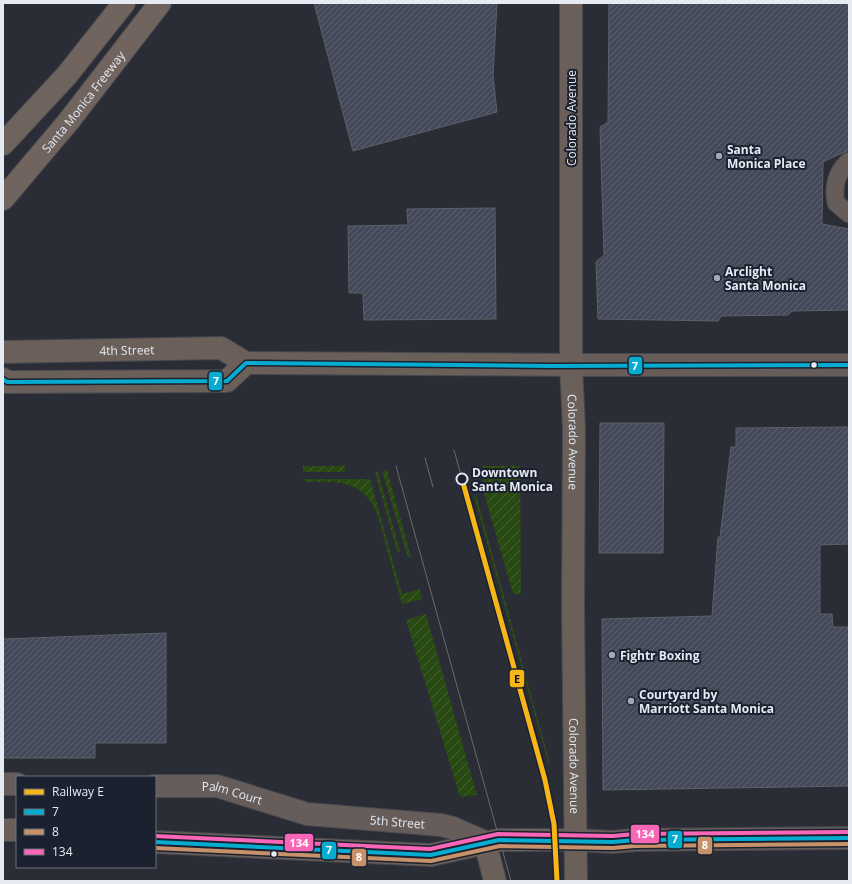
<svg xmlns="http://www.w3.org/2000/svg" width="852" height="884" viewBox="0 0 852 884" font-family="'Open Sans',sans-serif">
<defs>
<pattern id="garden-furrows" width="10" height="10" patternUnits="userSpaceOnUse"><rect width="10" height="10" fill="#284911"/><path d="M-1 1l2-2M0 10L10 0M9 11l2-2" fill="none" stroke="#476334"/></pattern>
<pattern id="building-hatch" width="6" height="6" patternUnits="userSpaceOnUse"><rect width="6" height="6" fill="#434959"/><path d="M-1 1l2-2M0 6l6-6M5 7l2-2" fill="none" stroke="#5e6371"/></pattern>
</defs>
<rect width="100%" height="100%" fill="#2a2d35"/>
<g fill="url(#garden-furrows)">
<rect x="303" y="466" width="42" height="6"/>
<path d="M483,466H520L521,594H513L483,490Z"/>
<path d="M387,470L411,557L408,558L382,471Z"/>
<path d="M375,472H378L400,551L397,552Z"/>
<path d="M303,479H370L402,594L420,589L422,599L402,604L378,516C364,480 339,481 306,482Z"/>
<path d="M476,495L550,764L549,765L474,496Z"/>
<path d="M426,614L474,785L477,795L460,797L406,620Z"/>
</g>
<g fill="url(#building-hatch)" stroke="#5d6066">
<path d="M314,3H497L493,76L497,112L353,151Z"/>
<path d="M609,3H849V150L823,162L822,224L849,229V310L792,311L788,315L721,316L718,321L598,319L596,262L604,255L600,127L608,122Z"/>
<path d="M495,208L496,319L364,320L363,293H349L348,226L408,225L407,209Z"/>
<path d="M600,423H664L663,553H599Z"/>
<path d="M849,427V544L820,545V614H832L833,627H849V786L603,790L602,619L712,616L718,537H720L731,447H736V428Z"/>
<path d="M166,633V743H95V758H3V639Z"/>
</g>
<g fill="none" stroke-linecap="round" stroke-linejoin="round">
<defs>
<path id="pedestrian" d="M849,161C836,172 833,186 836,203L849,214"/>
<g id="minor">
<path d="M3,784H17"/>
<path id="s1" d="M155,786H217L307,814L441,825L453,828L485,842"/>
</g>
<g id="tertiary">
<path d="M571,365H849"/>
<path d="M577,840L613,842L635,840L849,838"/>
</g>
<g id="secondary">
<path id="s2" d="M571,3V365L574,428L573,607L576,881"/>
<path id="s3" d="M3,352L221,348L246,363L571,365"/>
<path d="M3,379L7,382L227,381L246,363"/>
<path d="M3,830H17"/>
<path d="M155,842L431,855L499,840H577"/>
<path d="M485,842L495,881"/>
</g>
<g id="trunk">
<path d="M67,75L124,3"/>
<path id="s4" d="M3,199L68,122L160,3"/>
</g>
<path id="motorway" d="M3,144L67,75"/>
</defs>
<use href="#pedestrian" stroke="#45484f" stroke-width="19"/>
<use href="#minor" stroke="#45484f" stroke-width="24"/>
<use href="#tertiary" stroke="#45484f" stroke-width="24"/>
<use href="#secondary" stroke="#45484f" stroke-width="24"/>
<use href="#trunk" stroke="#45484f" stroke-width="24"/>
<use href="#motorway" stroke="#45484f" stroke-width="24"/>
<use href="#pedestrian" stroke="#665d5a" stroke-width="17"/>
<use href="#minor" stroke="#665d5a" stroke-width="22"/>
<use href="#tertiary" stroke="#665d5a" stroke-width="22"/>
<use href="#secondary" stroke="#6b5f5a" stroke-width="22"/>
<use href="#trunk" stroke="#71645f" stroke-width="22"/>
<use href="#motorway" stroke="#6f635e" stroke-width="22"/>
<g stroke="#6b696b" stroke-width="1">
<path d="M454,450L462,479"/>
<path d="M425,458L433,487"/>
<path d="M396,466L511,881"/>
</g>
<defs>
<g id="bus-1">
<path d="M3,379L7,382L227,381L246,363L550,366L849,365"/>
<path d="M155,842L431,855L499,840L613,842L635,840L849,838"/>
</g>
<path id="bus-2" d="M155,848L431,861L500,846L613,848L635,846L849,844"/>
<path id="bus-3" d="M155,836L430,849L498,834L613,836L635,834L849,832"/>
</defs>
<use href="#bus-1" stroke="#1b212f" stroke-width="7"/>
<use href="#bus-2" stroke="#1b212f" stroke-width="7"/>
<use href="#bus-3" stroke="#1b212f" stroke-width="7"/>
<use href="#bus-1" stroke="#06acd0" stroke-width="4"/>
<use href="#bus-2" stroke="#c7916a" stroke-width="4"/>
<use href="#bus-3" stroke="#fa66b7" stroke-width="4"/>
<defs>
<path id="rail-1" d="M462,479L545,780L554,824L557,881"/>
</defs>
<use href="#rail-1" stroke="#1b212f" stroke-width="8"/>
<use href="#rail-1" stroke="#f7b618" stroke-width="5"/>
</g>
<g fill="#a4a8b0" stroke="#1b212f" stroke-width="1.5">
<circle cx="719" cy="156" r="4"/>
<circle cx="717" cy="278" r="4"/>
<circle cx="612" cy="655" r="4"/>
<circle cx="631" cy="701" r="4"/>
</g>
<g fill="#e5eaf3" stroke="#1b212f" stroke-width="1.5">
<circle cx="814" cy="365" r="3.5"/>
<circle cx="274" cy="854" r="3.5"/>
</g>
<circle fill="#1b212f" stroke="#e5eaf3" stroke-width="2" cx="462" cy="479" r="5.5"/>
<g text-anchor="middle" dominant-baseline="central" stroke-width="4" stroke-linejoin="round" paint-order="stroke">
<g font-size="12" fill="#e5eaf3" stroke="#1b212f">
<text stroke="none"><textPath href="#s4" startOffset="126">Santa Monica Freeway</textPath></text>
<text transform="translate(571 118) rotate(-90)">Colorado Avenue</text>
<text stroke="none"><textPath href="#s3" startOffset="124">4th Street</textPath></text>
<text stroke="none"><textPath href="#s2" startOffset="439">Colorado Avenue</textPath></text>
<text stroke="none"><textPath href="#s2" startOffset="763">Colorado Avenue</textPath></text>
<text stroke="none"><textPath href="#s1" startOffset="78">Palm Court</textPath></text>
<text stroke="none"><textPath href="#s1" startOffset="247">5th Street</textPath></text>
</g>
<g font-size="12" font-weight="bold" fill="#e5eaf3" stroke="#1b212f" text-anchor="start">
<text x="727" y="149">Santa<tspan x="727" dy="14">Monica Place</tspan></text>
<text x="725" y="271">Arclight<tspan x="725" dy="14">Santa Monica</tspan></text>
<text x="620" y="655">Fightr Boxing</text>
<text x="639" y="694">Courtyard by<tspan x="639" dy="14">Marriott Santa Monica</tspan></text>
</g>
<g font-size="12" font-weight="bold" fill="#e5eaf3" stroke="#1b212f" text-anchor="start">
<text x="472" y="472">Downtown<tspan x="472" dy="14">Santa Monica</tspan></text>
</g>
</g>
<g stroke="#1b212f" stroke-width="1.5">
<rect x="628" y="356" width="15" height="19" rx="4" fill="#06acd0"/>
<rect x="208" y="371" width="15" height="20" rx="4" fill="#06acd0"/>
<rect x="509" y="669" width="16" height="19" rx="4" fill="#f7b618"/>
<rect x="630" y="824" width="30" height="20" rx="4" fill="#fa66b7"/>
<rect x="667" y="830" width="16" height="19" rx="4" fill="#06acd0"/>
<rect x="284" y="833" width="30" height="19" rx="4" fill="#fa66b7"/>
<rect x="697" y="836" width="16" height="19" rx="4" fill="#c7916a"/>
<rect x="321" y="841" width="16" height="19" rx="4" fill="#06acd0"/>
<rect x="351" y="848" width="16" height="19" rx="4" fill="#c7916a"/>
</g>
<g font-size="11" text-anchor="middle" font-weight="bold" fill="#fff">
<text x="635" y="370">7</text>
<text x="216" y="385">7</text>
<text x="645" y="838">134</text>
<text x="675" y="843">7</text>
<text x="299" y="847">134</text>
<text x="705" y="849">8</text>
<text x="329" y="854">7</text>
<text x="359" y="861">8</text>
</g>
<g font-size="11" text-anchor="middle" font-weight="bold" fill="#111">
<text x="517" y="683">E</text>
</g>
<rect width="852" height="884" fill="none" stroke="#e5eaf3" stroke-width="8"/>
<rect x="16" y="776" width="140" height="92" fill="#1b212f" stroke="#6c717d"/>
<rect x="24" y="789" width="20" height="6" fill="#f7b618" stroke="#6c717d"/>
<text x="52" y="796" font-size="12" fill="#e5eaf3">Railway E</text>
<rect x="24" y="809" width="20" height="6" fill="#06acd0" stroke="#6c717d"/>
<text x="52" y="816" font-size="12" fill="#e5eaf3">7</text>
<rect x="24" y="829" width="20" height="6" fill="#c7916a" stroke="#6c717d"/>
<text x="52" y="836" font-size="12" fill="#e5eaf3">8</text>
<rect x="24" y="849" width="20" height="6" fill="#fa66b7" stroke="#6c717d"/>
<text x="52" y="856" font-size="12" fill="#e5eaf3">134</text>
</svg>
